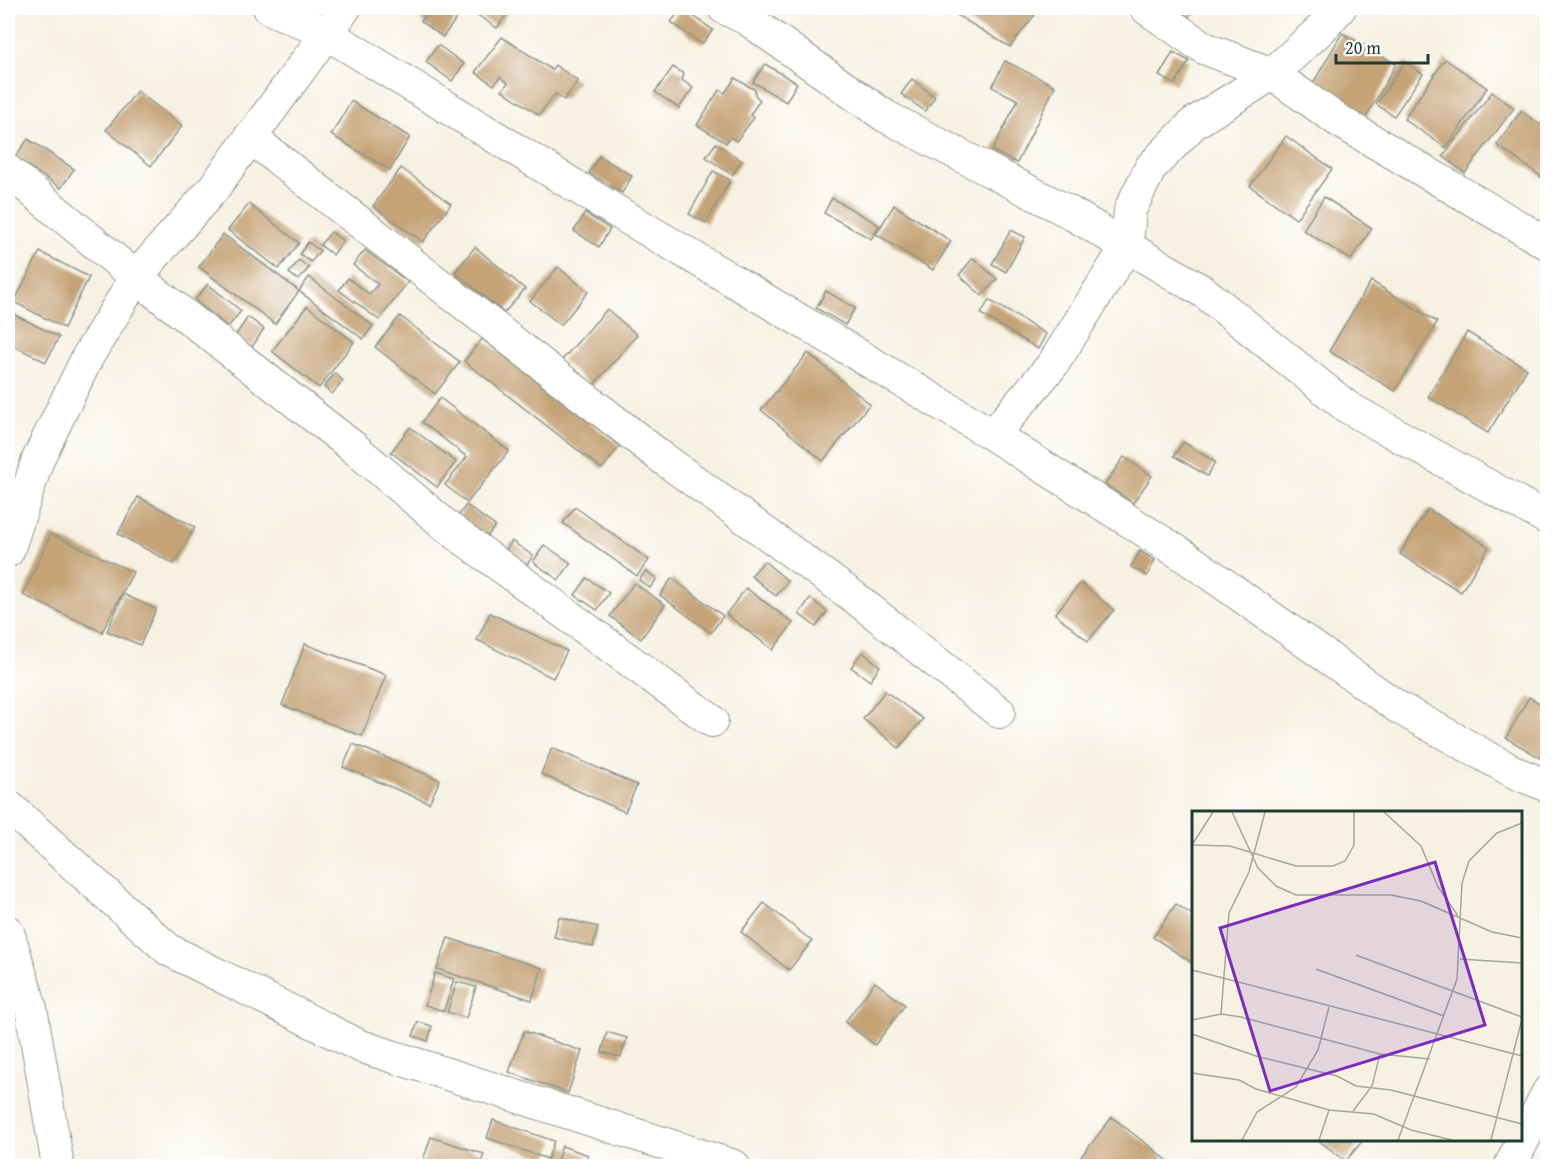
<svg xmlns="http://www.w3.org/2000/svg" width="1555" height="1174" viewBox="0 0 1555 1174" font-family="'Gentium Book Plus',serif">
<rect width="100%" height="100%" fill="#fff"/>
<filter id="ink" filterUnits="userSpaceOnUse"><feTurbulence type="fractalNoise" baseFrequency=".0167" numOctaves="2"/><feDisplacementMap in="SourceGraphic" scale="12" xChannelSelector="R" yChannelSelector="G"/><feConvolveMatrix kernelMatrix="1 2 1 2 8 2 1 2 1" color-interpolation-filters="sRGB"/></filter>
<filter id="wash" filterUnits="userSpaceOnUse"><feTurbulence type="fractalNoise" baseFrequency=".008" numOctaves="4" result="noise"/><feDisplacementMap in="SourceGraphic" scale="24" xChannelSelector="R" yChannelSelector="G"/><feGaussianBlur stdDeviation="1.35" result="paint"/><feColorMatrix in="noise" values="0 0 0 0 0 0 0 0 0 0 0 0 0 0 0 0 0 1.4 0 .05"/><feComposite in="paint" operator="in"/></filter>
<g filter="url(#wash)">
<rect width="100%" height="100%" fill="#f7f1e2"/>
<g id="blocks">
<g fill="#c5a377">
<path d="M8,8H16L12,14Z"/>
<path d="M430,8H457L462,11L443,37L421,21Z"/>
<path d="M467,8H511L497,28Z"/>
<path d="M682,8L713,30L702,44L671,22Z"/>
<path d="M960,8H1040L1010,47L955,14Z"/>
<path d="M1166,8H1195L1186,21Z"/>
<path d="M1342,33L1396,64L1365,119L1311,87Z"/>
<path d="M502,37L552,70L555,65L578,81L564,100L555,94L539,115L502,90L508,83L500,77L494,85L475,72Z"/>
<path d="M438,45L464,64L452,81L426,62Z"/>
<path d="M1173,52L1189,61L1175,84L1159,76Z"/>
<path d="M1445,59L1487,88L1446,148L1404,119Z"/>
<path d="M1005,61L1055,86L1017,163L992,151L1018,100L992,87Z"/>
<path d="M1405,62L1423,74L1394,116L1376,104Z"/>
<path d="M765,64L797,83L786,102L753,82Z"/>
<path d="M673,67L684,74L682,80L693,88L679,108L655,92Z"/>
<path d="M735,78L755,90V95L760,100L750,115L754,118L736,141L730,137L726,143L697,125L719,90L725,93Z"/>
<path d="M912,79L935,97L925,111L901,94Z"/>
<path d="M137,91L182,126L151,166L106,130Z"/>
<path d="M1492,92L1514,108L1465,173L1443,156Z"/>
<path d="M351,101L410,137L390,170L331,135Z"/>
<path d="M1521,111L1548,130L1546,180L1497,145Z"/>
<path d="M1286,136L1332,169L1296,219L1250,186Z"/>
<path d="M28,139L74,169L61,188L15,157Z"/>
<path d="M716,143L742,161L732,175L706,157Z"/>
<path d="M599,156L632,176L622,193L589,173Z"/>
<path d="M401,168L451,204L423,242L373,206Z"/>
<path d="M713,171L730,180L706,223L689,214Z"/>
<path d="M1324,197L1372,228L1351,260L1303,230Z"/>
<path d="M832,198L879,225L871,239L824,213Z"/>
<path d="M249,204L299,243L279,269L228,230Z"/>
<path d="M894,205L951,241L933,270L876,234Z"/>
<path d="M585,213L610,229L599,247L574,231Z"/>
<path d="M8,230L14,233L8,245Z"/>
<path d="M1011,230L1025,237L1006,272L992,264Z"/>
<path d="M331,232L343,241L333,255L320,245Z"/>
<path d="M223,234L299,291L275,324L199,267Z"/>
<path d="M308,242L320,251L311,262L300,254Z"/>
<path d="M475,247L525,289L504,313L455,272Z"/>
<path d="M365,250L408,282L379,320L339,290L348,278L369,294L378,284L353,265Z"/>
<path d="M40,252L89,277L64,328L14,302Z"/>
<path d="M973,258L997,279L982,296L959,275Z"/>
<path d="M299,260L309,268L298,280L289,273Z"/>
<path d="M558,267L588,292L561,325L530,301Z"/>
<path d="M309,277L373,326L363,339L299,291Z"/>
<path d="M1371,281L1437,322L1395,391L1329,351Z"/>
<path d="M208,284L241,311L228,327L195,300Z"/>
<path d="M826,291L855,308L845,325L816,308Z"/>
<path d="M989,300L1046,334L1038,349L981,314Z"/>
<path d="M307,306L354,342L319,388L272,351Z"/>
<path d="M607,309L637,335L592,387L562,360Z"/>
<path d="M13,314L59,337L46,362L8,343V325Z"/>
<path d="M400,316L460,362L435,394L375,347Z"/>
<path d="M248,317L264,329L252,347L235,336Z"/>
<path d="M1467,332L1527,369L1488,433L1428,397Z"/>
<path d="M482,339L620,446L602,469L464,361Z"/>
<path d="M808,353L870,404L823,461L761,410Z"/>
<path d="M335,373L343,381L332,394L324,387Z"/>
<path d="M440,398L509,451L467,503L445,485L467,457L422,422Z"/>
<path d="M410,427L456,462L437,487L391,452Z"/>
<path d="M1183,442L1215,462L1207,476L1174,456Z"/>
<path d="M1124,457L1152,476L1133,503L1105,484Z"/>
<path d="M138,497L195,527L174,564L118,534Z"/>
<path d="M466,505L495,526L487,537L459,515Z"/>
<path d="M575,507L649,560L637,576L563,523Z"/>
<path d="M1428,509L1489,547L1461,592L1400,554Z"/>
<path d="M51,534L133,572L102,632L23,595Z"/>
<path d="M512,541L533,556L524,569L503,554Z"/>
<path d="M544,545L571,563L559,580L533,562Z"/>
<path d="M1140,551L1155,560L1147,576L1131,567Z"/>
<path d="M764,561L788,581L776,596L751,576Z"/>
<path d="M646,571L657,579L650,588L639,580Z"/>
<path d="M587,578L609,593L597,610L575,595Z"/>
<path d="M672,578L723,616L711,633L660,595Z"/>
<path d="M634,583L665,605L641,639L610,616Z"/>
<path d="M1081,583L1114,610L1088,641L1055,614Z"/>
<path d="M746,588L793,623L773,650L726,614Z"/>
<path d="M123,594L156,609L140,645L107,631Z"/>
<path d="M810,598L827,612L816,627L799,614Z"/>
<path d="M490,613L567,651L553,678L477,640Z"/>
<path d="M305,644L386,675L362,736L282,705Z"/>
<path d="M862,652L880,666L870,681L851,667Z"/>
<path d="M885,691L923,719L899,748L863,719Z"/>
<path d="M1529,697L1548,708V762L1506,738Z"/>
<path d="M353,744L440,780L429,803L343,767Z"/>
<path d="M552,748L637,785L625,812L541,774Z"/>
<path d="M764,903L812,941L789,970L741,932Z"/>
<path d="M1176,904L1194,916V964L1153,937Z"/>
<path d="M559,917L598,927L593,947L554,937Z"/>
<path d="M448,938L542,968L532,1000L437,969Z"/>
<path d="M435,973L454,979L444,1011L425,1005Z"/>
<path d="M457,982L476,987L466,1018L447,1012Z"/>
<path d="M875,982L905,1005L875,1045L845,1022Z"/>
<path d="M418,1022L432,1026L428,1041L413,1036Z"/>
<path d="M524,1031L582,1051L568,1093L509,1072Z"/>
<path d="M607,1032L627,1038L621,1057L602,1052Z"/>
<path d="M1112,1117L1172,1164L1170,1166H1091L1080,1158Z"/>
<path d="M493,1120L554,1141L548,1159L487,1138Z"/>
<path d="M431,1137L484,1154L480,1166H421Z"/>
<path d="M1318,1140H1363L1346,1161Z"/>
<path d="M562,1146L588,1155L584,1166H555Z"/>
</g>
</g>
</g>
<g filter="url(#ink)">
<use href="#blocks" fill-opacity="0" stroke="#8b978b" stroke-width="1.5"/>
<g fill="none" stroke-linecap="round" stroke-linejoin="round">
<defs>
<g id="street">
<path d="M269,8L326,33L624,216L993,435L1183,555L1399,708L1516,773L1548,786"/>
<path d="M724,8L747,19L885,116L1067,211L1204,292L1347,407L1548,519"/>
<path d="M1146,8L1204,48L1272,74L1339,121L1548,244"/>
<path d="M250,137L661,457L854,597L999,712"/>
<path d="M8,171L136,277L353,447L450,529L712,721"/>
<path d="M993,435L1053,364L1127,246L1130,210L1151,167L1194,123L1272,74L1319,31L1340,8"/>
<path d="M8,551L38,459L88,356L136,277L213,189L345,8"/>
<path d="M8,806L169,950L360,1046L734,1166"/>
<path d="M8,932L31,1008L58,1166"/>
<path d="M1510,1166L1548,1092"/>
</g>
</defs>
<use href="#street" stroke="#8b978b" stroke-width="34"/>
<use href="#street" stroke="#fff" stroke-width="32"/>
</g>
</g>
<g transform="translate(1192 811)">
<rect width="330" height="330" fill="#f7f1e2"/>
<path fill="none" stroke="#a1a99c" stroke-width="1.5" d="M40,1L66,57L84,75L104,84H199L229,90L300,121L330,127M192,1L229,35L246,76L266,105M0,34L38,35L104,55H141L153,50L162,34V1M0,34L21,1M164,144L330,206M268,148L330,152M124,158L252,205M0,159L330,245M29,203L37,102L57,61L73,1M0,209L29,203L49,206L188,243L238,248M0,223L64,245L145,265L164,275L199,279L330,313M0,262L47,269L64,278L137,299L182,303L219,319L260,329M161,300L180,275L188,243M50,329L65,301L104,276L126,239L137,196M127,329L137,299M206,329L265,168L270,72L277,50L305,22L330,12M299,329L330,208"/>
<path fill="#7b2cbf" fill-opacity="0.15" stroke="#7b2cbf" stroke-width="3" d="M243,51L293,214L78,280L28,117Z"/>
<rect width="330" height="330" fill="none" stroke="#1f3d34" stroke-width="3"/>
</g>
<rect width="1555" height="1174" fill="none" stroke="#fff" stroke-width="30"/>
<path d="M1336 54v9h92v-9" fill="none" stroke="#1f3d34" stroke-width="3"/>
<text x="1345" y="54" font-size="18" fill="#1f3d34" stroke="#ffffff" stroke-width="4.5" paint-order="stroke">20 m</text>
</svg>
